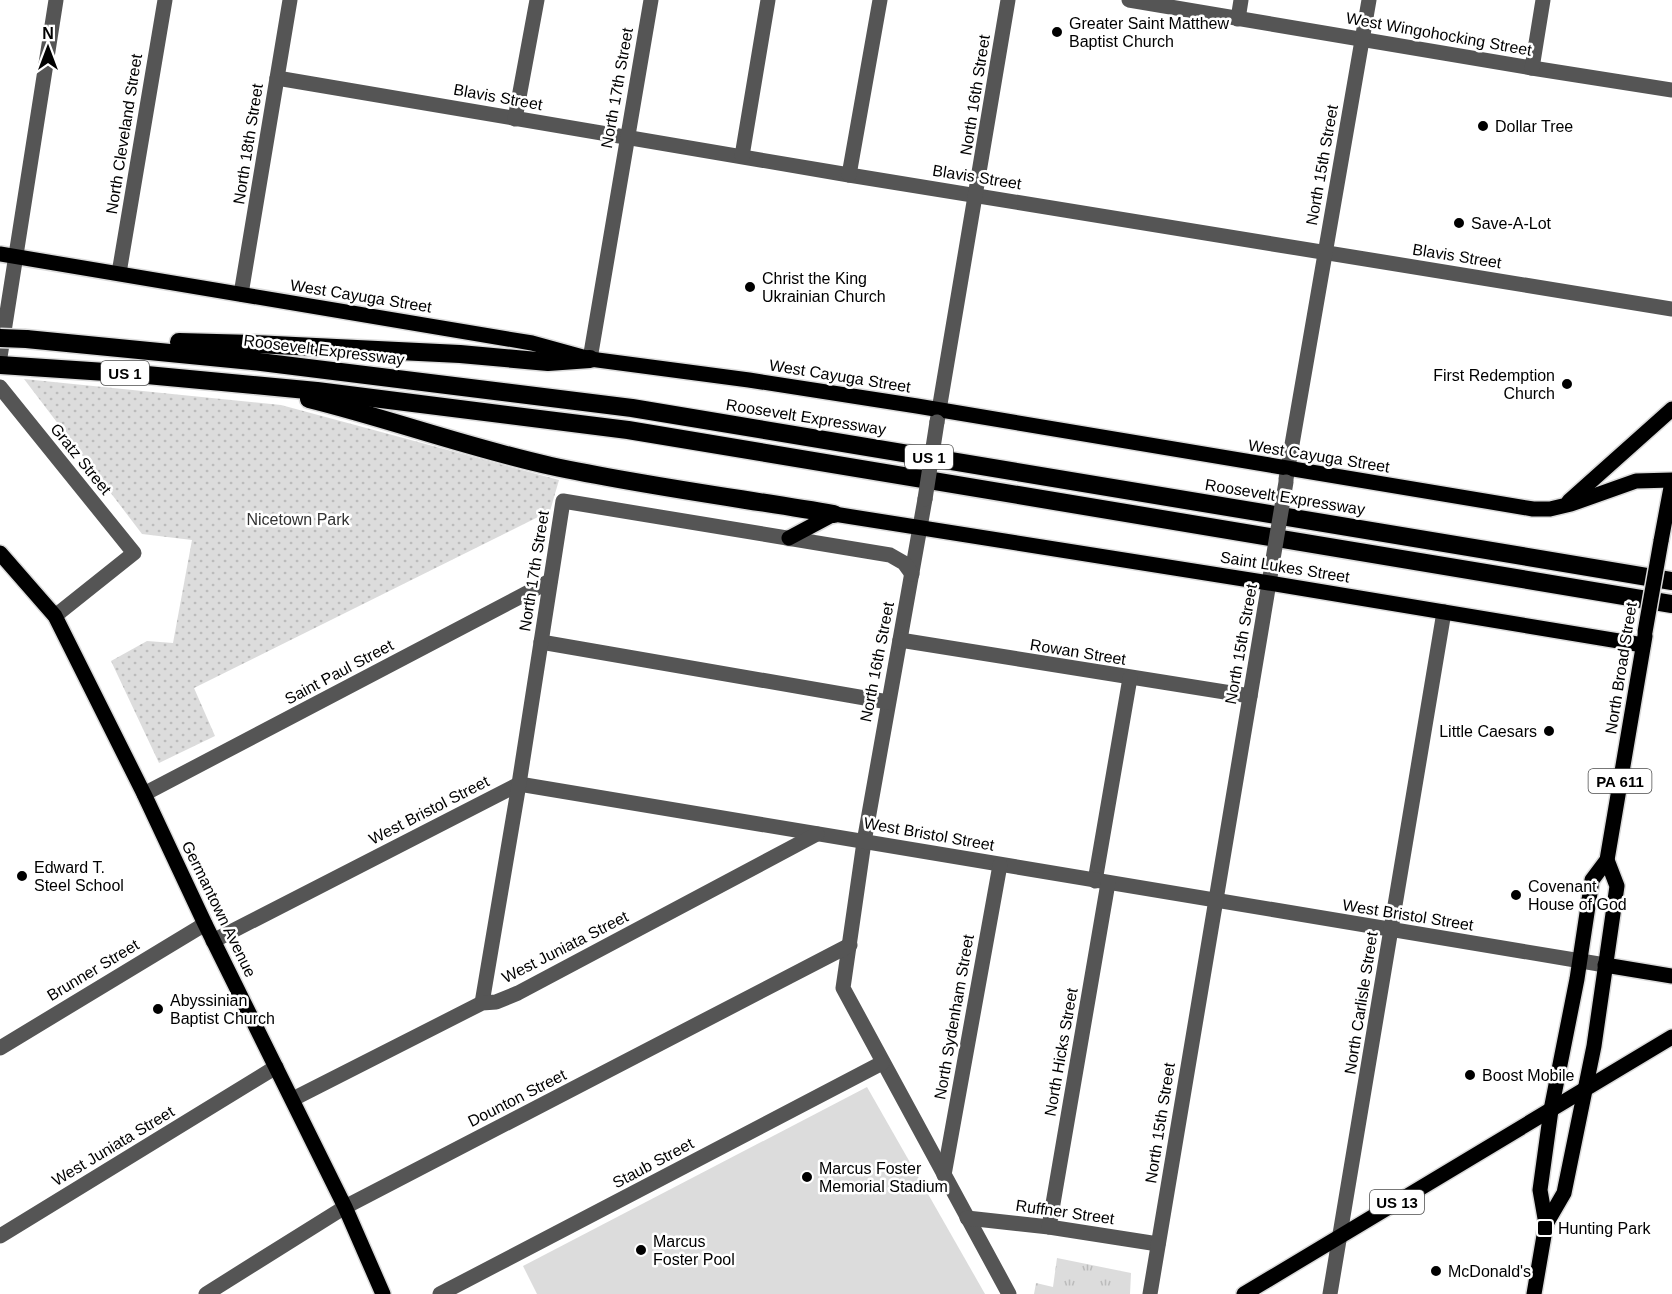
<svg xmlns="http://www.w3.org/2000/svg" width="1672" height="1294" viewBox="0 0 1672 1294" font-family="Helvetica,sans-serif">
<defs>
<pattern id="grass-tufts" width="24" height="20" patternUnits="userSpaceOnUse" patternTransform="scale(1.5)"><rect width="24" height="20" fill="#dcdcdc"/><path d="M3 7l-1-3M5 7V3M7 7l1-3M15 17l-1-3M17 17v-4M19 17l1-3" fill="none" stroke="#bbb"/></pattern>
<pattern id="park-dots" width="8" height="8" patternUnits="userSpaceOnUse" patternTransform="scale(1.5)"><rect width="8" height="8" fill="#dcdcdc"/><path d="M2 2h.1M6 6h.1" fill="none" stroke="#bbb" stroke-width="1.8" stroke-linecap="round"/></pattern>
</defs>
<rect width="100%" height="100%" fill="#fff"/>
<path fill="url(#grass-tufts)" d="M1057,1258L1131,1273L1130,1294H1034L1036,1283L1053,1287Z"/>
<path fill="url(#park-dots)" d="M24,379L281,405L559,480L550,511L194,688L215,736L159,763L111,661L147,641L173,643L192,540L142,534Z"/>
<path fill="#dcdcdc" d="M867,1087L985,1294H537L523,1266Z"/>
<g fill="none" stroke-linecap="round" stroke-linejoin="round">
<defs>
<g id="major">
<path d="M0,254L532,343L590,359L749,380L917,406L1533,509H1550L1571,504L1636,481L1672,480"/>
<path d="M1569,501L1672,409"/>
<path d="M789,538L834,514L1269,583L1643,645"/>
<path d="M1661,541L1672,482"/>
<path d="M0,553L55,616L144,794L205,924L345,1207L383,1294"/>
<path d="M1605,965L1672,976"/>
<path d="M1546,1224L1564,1193L1594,1046L1617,886L1607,860"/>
<path d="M1244,1294L1672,1037"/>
<path d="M1534,1294L1546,1224L1540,1190L1551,1110L1577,979L1592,880L1607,860L1645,636"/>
</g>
<g id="highway">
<path d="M26,339L252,361L632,408L1672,581"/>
<path d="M179,342L254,344L460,354L548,362L590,359"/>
<path d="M0,365L136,374L317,391L628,430L1672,604"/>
<path d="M309,399C390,419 469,448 551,466C644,486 739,498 834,514"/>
</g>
</defs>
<use href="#major" stroke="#dbdbdb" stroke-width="18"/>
<use href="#highway" stroke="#dbdbdb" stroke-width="21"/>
<g stroke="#555" stroke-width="15">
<path d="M1129,0L1532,68L1672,90"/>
<path d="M1238,19L1241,0"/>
<path d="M1532,68L1543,0"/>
<path d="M277,78L849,175L1672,309"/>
<path d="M515,119L537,0"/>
<path d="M742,156L768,0"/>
<path d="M849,175L880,0"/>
<path d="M119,273L165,0"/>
<path d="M241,294L290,0"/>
<path d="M0,357L56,0"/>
<path d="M590,359L651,0"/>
<path d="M0,387L134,553L55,616"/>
<path d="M937,422L1008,0"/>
<path d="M1286,479L1369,0"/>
<path d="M925,499L864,842L843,988L1009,1294"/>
<path d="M900,640L1250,696"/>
<path d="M541,642L888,702"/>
<path d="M144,794L550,581"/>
<path d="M1095,881L1130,678"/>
<path d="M213,941L519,784L1605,965"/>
<path d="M482,1003L519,784L563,501L890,555L904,563L912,574"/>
<path d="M0,1048L205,924"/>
<path d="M293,1099L482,1003L496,1002L518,993L817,834"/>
<path d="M944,1175L1000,865"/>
<path d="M967,1218L1049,1227L1158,1244"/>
<path d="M1049,1227L1108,883"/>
<path d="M0,1236L276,1067"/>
<path d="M206,1294L345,1207L850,945"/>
<path d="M440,1294L882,1063"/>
<path d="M1150,1294L1273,559"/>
<path d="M1330,1294L1444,612"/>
</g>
<use href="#major" stroke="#000" stroke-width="15"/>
<use href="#highway" stroke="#000" stroke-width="18"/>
<defs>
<path id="major-bridge" d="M1645,632L1661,541"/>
<path id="highway-bridge" d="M0,338L26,339"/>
</defs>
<use href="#major-bridge" stroke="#dbdbdb" stroke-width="18" stroke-linecap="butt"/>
<use href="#highway-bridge" stroke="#dbdbdb" stroke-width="21" stroke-linecap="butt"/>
<g stroke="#555" stroke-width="15">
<path d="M925,499L937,422"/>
<path d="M1273,559L1286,482"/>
</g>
<use href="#major-bridge" stroke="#000" stroke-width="15"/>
<use href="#highway-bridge" stroke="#000" stroke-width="18"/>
</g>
<g fill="#000" stroke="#fff" stroke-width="2">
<circle cx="1057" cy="32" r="6"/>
<circle cx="1483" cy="126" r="6"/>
<circle cx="1459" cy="223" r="6"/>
<circle cx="750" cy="287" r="6"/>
<circle cx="1567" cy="384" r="6"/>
<circle cx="1549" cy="731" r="6"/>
<circle cx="22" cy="876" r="6"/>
<circle cx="1516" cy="895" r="6"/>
<circle cx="158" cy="1009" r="6"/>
<circle cx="1470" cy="1075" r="6"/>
<circle cx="807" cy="1177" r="6"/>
<rect x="1537" y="1220" width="16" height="16" rx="3"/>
<circle cx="641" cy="1250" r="6"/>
<circle cx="1436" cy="1271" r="6"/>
</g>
<g text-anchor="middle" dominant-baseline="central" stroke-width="5" stroke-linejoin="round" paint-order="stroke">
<g fill="#fff" stroke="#4c4c4c" stroke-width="1.5">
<rect x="101" y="361" width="48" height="24" rx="4.5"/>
<rect x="905" y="445" width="48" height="24" rx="4.5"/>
<rect x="1588.5" y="769" width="63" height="24" rx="4.5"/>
<rect x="1370" y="1190" width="54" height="24" rx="4.5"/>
</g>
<g font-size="15" font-weight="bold" fill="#000">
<text x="125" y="373">US 1</text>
<text x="929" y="457">US 1</text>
<text x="1620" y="781">PA 611</text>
<text x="1397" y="1202">US 13</text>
</g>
<g font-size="16" fill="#000" stroke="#fff" text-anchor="start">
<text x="1069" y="23">Greater Saint Matthew<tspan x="1069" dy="18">Baptist Church</tspan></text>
<text x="1495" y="126">Dollar Tree</text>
<text x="1471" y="223">Save-A-Lot</text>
<text x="762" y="278">Christ the King<tspan x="762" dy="18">Ukrainian Church</tspan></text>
<text x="1555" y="375" text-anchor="end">First Redemption<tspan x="1555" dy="18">Church</tspan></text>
<text x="1537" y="731" text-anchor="end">Little Caesars</text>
<text x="34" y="867">Edward T.<tspan x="34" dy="18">Steel School</tspan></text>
<text x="1528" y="886">Covenant<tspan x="1528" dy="18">House of God</tspan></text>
<text x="170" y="1000">Abyssinian<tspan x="170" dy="18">Baptist Church</tspan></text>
<text x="1482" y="1075">Boost Mobile</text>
<text x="819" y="1168">Marcus Foster<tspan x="819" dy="18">Memorial Stadium</tspan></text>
<text x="1558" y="1228">Hunting Park</text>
<text x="653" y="1241">Marcus<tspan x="653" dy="18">Foster Pool</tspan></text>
<text x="1448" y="1271">McDonald's</text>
</g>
<g font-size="16" fill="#000" stroke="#fff">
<text transform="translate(1439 34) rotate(10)">West Wingohocking Street</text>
<text transform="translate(617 88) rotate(-80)">North 17th Street</text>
<text transform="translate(975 95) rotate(-81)">North 16th Street</text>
<text transform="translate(498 97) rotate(10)">Blavis Street</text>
<text transform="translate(124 134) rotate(-81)">North Cleveland Street</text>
<text transform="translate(248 144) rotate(-81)">North 18th Street</text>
<text transform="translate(1322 165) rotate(-80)">North 15th Street</text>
<text transform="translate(977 177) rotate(9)">Blavis Street</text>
<text transform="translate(1457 256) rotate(9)">Blavis Street</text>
<text transform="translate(361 296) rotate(9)">West Cayuga Street</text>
<text transform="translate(324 350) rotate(7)">Roosevelt Expressway</text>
<text transform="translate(840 376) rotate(9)">West Cayuga Street</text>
<text transform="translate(806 417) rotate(9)">Roosevelt Expressway</text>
<text transform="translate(1319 456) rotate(9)">West Cayuga Street</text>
<text transform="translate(81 459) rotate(51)">Gratz Street</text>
<text transform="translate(1285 497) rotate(9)">Roosevelt Expressway</text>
<text transform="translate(1285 567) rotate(9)">Saint Lukes Street</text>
<text transform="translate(534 571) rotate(-81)">North 17th Street</text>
<text transform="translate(1241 644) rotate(-80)">North 15th Street</text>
<text transform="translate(1078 652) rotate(9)">Rowan Street</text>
<text transform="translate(877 662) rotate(-79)">North 16th Street</text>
<text transform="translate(1621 668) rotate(-81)">North Broad Street</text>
<text transform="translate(339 672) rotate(-28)">Saint Paul Street</text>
<text transform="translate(429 810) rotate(-27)">West Bristol Street</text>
<text transform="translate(929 834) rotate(10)">West Bristol Street</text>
<text transform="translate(219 909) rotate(64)">Germantown Avenue</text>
<text transform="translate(1408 915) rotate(9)">West Bristol Street</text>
<text transform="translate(565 947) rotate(-27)">West Juniata Street</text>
<text transform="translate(93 970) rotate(-31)">Brunner Street</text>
<text transform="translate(1361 1003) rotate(-81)">North Carlisle Street</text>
<text transform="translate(954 1017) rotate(-80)">North Sydenham Street</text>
<text transform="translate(1061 1052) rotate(-80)">North Hicks Street</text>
<text transform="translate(517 1098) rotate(-27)">Dounton Street</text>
<text transform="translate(1160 1123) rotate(-81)">North 15th Street</text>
<text transform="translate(113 1146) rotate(-31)">West Juniata Street</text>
<text transform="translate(653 1163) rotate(-28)">Staub Street</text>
<text transform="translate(1065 1212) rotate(8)">Ruffner Street</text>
</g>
<g font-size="16" fill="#333" stroke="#fff">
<text x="298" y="519">Nicetown Park</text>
</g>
</g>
<g transform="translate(48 48)" stroke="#ffffff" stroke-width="4.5" paint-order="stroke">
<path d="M0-4.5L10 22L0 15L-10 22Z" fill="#000000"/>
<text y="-9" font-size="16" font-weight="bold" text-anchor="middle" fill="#000000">N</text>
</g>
</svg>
